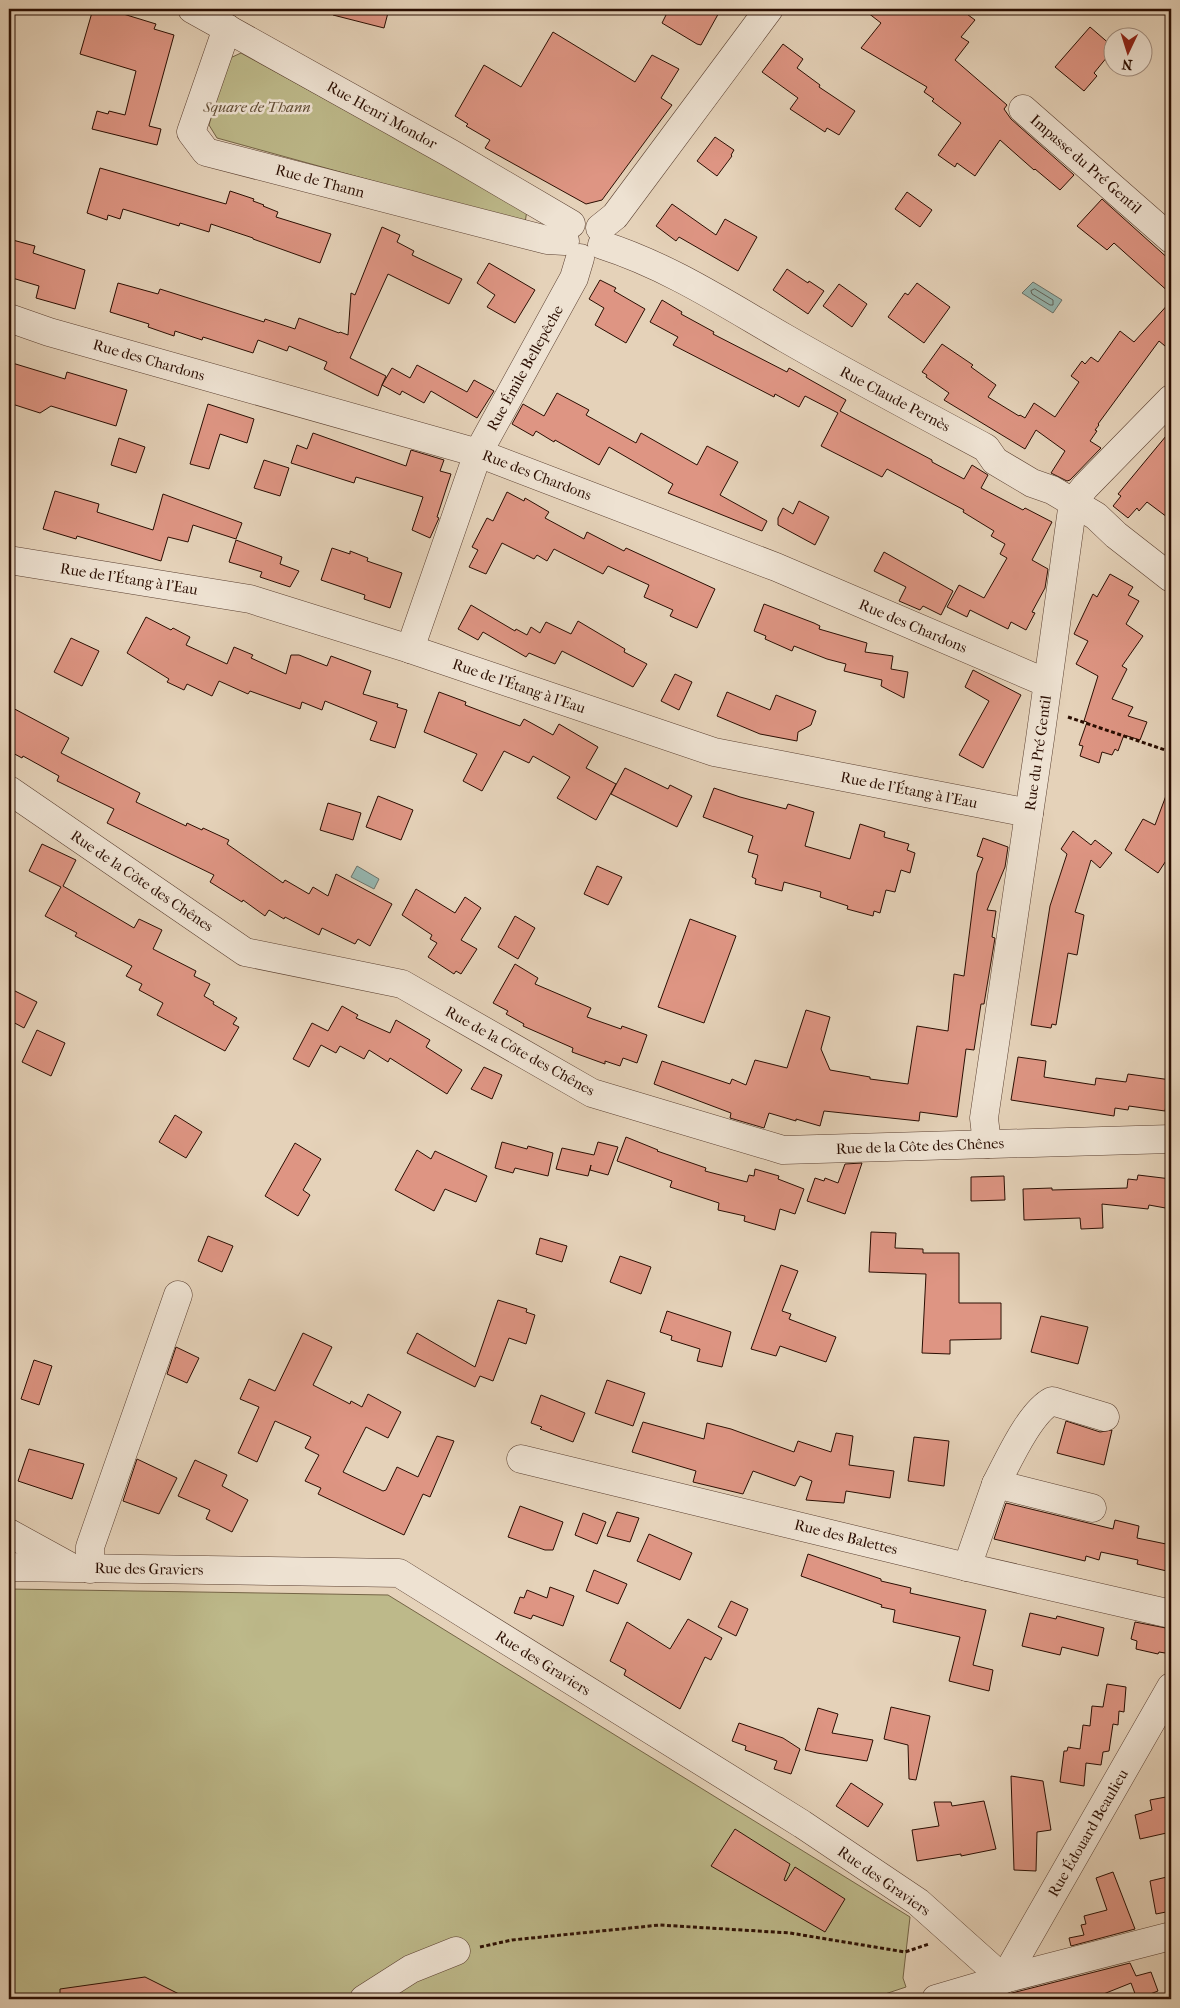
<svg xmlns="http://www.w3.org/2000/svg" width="1180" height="2008" viewBox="0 0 1180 2008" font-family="'IM FELL French Canon',serif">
<rect width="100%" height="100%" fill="#e5d2b9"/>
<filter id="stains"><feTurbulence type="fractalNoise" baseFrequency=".004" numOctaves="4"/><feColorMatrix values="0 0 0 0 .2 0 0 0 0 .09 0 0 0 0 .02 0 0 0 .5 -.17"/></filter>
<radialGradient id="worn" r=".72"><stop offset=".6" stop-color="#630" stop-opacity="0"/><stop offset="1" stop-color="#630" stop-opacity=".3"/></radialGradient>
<g fill="#bdb98a" stroke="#746446">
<path d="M241,53L527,210L525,223L217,138L209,125L228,59Z"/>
<path d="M9,1589L388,1595L910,1917L903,1978L906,1987L870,1999H9Z"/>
</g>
<g fill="#96b7b1" stroke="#6b736b">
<path d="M1033,282L1062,300L1053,313L1022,293Z"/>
<path d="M357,866L379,879L374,889L351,877Z"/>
</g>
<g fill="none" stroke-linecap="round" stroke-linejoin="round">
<path stroke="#60625a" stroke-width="1" d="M1035,289L1053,300V305H1050L1032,294L1031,291Z"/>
</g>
<g fill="#de9583" stroke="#2b0e02">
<path d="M93,9H107L156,24L154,29L174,35L149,126L161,129L157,145L92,129L97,111L108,114L109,111L125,115L136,71L80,54Z"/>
<path d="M334,9H389L384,28L333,15Z"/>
<path d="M669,9H721L701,45L697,44L662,23Z"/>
<path d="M863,9H960L975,20L961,37L969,42L955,60L1007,105L1004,109L1011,119L1074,175L1060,190L1035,169L1034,170L1000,140L975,176L957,163L955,167L938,155L961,123L932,101L934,99L924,92L927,87L861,48L881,23Z"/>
<path d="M1090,27L1112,46V51L1094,73L1097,76L1084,91L1055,67Z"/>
<path d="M553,32L635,82L652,55L679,69L661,98L672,105L602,200L586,204L485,148L490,140L466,126L468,124L455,116L484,65L521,87Z"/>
<path d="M783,44L803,59L797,68L820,85L819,87L855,111L839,135L827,128L825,132L790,109L798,98L762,72Z"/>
<path d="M715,137L734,150L731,155L732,156L717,176L697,161Z"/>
<path d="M100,168L226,204L230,191L254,199L253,201L264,205L263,206L278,212L276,217L331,234L320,263L253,239V238L211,224L209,232L180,223L179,226L123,209L120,219L108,215L107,220L87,213Z"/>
<path d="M907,192L932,210L920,227L895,209Z"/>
<path d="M1102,199L1171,261V294L1114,243L1107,250L1077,226Z"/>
<path d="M672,204L716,235L725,219L757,237L738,271L679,237L676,241L656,226Z"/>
<path d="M382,227L400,235L397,242L414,251L412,255L462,279L449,304L388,274L350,358L386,376L382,385L392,368L410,378L417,365L467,392L474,380L494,391L477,418L431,391L424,403L402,391L400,395L382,385L378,396L324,369L327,362L289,346L287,351L258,340L253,353L203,337L202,340L175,331L174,336L148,327L149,324L110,312L118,283L158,294L160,289L264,322L265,319L295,329L299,318L339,333L340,332L348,335L351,293L355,295Z"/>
<path d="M9,239L35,246L33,253L85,270L75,309L36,298L39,286L9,277Z"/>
<path d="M489,263L535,290L515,323L487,307L495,295L477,283Z"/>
<path d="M787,269L808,283L809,281L824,291L808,314L773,290Z"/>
<path d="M600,280L616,288L614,291L645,309L626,343L595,325L604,308L589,299Z"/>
<path d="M917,283L950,307L924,343L888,317L905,293L908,295Z"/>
<path d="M839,284L867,304L852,327L823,306Z"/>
<path d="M662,300L682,312L681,314L714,332L713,334L787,372L789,368L846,400L840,411L932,460V462L964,479L972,465L988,475L981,488L1023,510L1025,508L1052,522L1032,560L1048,569L1045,588L1032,612L1035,613L1026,630L1011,622L1008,629L970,610L967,617L947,607L959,585L984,598L1007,558L1000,554L1005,544L991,536L994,531L963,512L964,510L887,469L882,477L821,446L838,413L805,396L799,407L775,394L774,397L673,345L678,337L650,322Z"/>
<path d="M1171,301V351L1159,341L1098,424L1099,425L1095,430L1097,431L1090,441L1101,448L1070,480L1067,481L1051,473L1065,451L1036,430L1025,449L944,400L949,393L926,377L927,375L922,372L942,344L973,365L971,367L996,385L988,397L1019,416L1020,415L1025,418L1034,403L1055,417L1079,382L1071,376L1082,361L1085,364L1091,357L1098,362L1120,331L1134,342Z"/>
<path d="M9,362L65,379L67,372L127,390L116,426L51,406L40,413L9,403Z"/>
<path d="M557,393L589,410L586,415L636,443L641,433L697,465L707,446L738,462L720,495L767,521L762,531L668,493L673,484L609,447L599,465L555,440L554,442L536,431L533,436L512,424L523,404L544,416Z"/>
<path d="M208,404L254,419L247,443L220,434L209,469L190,464Z"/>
<path d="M1171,430V520L1147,502L1139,511L1137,508L1128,518L1113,506L1121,496L1118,494Z"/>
<path d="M313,433L406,466L411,450L444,460L440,471L451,474L437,517L439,518L430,538L412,530L423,497L356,477L354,483L291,463L297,445L307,449Z"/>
<path d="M119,438L145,447L136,473L111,465Z"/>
<path d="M264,460L289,468L280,496L254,488Z"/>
<path d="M55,491L99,504L97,512L153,530L163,494L242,523L236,539L193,525L188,542L168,537L161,561L77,536L76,539L43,529Z"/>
<path d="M507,492L524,501L525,498L549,512L545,518L584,539L587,532L624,551L626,548L715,589L697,628L670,616L673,610L644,597L649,585L608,566L603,574L554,549L547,561L537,555L534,559L502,543L486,574L469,567L478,550L472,547L487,518L493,521Z"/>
<path d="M799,501L829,517L815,545L778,525V518L783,508L793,514Z"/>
<path d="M236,540L282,557L280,564L299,571L290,587L260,577L262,572L229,562Z"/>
<path d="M332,548L350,554V551L368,558L367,561L402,573L390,608L364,599L365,595L321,580Z"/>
<path d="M884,552L953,591L941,615L923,606L920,610L899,601L906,587L874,571Z"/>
<path d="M1110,574L1133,587L1128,595L1139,601L1126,624L1143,636L1122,666L1127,669L1112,699L1133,707L1128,716L1147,722L1140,740L1124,735L1118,751L1115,749L1112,755L1102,752L1099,763L1080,756L1083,746L1079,745L1087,722L1084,721L1098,676L1076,664L1088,641L1074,634L1093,594L1097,597Z"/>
<path d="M764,604L814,623L820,626L819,629L867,643L865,652L893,656L891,669L908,672L904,698L881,686L882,680L844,671L846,664L827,659L794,646L792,651L765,639L766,636L754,631Z"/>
<path d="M471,605L515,631L516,629L527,635L531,627L540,633L546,622L571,634L578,621L625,649L624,652L647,664L633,687L562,651L555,664L529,653L526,657L483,632L478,640L458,629Z"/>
<path d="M146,617L171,630L173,628L190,637L186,645L227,664L234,647L253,655L251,658L286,674L291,655H299L327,666L331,656L371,671L363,694L398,704L397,707L407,710L395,748L370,740L377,722L325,701L322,710L302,702L300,709L250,691L248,694L219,681L212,696L187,684L184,690L167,682L169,679L127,653Z"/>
<path d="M71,638L99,651L82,686L54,672Z"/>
<path d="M973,670L1021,695L983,768L959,755L989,701L965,687Z"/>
<path d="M675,674L692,682L679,710L661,701Z"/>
<path d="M439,692L466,702L465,705L520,726L524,719L553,735L559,724L598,747L586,768L616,784L596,820L557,798L570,777L533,756L529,763L504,751L482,791L463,781L477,754L424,732Z"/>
<path d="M727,692L770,710L776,695L816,711L811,725L798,732L797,741L760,734L717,716Z"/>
<path d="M9,706L69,738L61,753L140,793L136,802L186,826L187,823L202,830L203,828L229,840L227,844L283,883L285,880L309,894L313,887L328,896L336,874L392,904L370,946L358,939L355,944L322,928L319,935L285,917L284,919L269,910L265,916L243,900L242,902L210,882L214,875L107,823L114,809L57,781L59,776L23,756L22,758L9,751Z"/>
<path d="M625,768L668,789L670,785L692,796L677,827L611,794Z"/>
<path d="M1170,785L1171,786V853L1158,873L1125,850L1143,819L1155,825Z"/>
<path d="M714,788L740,797L786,809L788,804L814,812L805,846L850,859L860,824L885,832L884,837L909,844L907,850L915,853L910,873L901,870L895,892L886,890L880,913L874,911L873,916L847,909L848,906L820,897L821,892L784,882L782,891L755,884L756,879L752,877L758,855L748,852L753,836L703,817Z"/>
<path d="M378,796L413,810L401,840L366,827Z"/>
<path d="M328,803L361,813L353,840L320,830Z"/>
<path d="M1073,831L1091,845L1095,840L1112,853L1100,868L1091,860L1075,912L1084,915L1077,955L1068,953L1056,1025L1052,1024L1051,1028L1031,1025L1050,906L1067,854L1061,849Z"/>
<path d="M983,838L1008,847L1005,867L987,910L996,911L992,937L995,938L984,1004H981L974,1050L966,1049L957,1117L920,1112L919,1121L824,1111L820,1126L796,1119V1121L769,1113L764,1128L730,1118L731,1113L654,1084L662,1061L730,1084L732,1079L746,1085L755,1060L787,1068L806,1010L830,1017L821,1049L830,1070L870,1077V1079L908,1084L917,1026L948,1031L954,974L964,976L977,873L983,858L977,856Z"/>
<path d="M42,844L76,860L63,886L134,928L139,919L162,930L153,949L196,971L194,976L210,984L204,996L214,1002L213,1004L237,1018L233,1024L239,1027L225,1051L157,1015L163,1003L139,990L142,984L126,976L132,966L75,936L77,933L45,916L61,887L29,871Z"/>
<path d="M597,866L622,877L608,905L584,894Z"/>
<path d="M416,889L455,913L465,897L481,908L461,940L477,949L461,974L456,971L454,974L428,957L437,943L430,939L432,935L402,915Z"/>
<path d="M515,916L535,928L518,959L498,947Z"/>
<path d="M690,919L736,936L704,1023L658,1007Z"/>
<path d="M515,964L538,978L535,984L591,1008L587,1017L621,1029L622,1026L647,1035L637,1063L623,1058L620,1066L605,1061V1064L572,1052L573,1048L523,1026L524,1024L506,1014L508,1011L493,1003Z"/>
<path d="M9,988L37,1002L24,1028L9,1020Z"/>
<path d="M342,1006L358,1015L356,1018L390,1033L396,1020L430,1040L426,1047L462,1070L447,1094L390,1058L388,1062L369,1050L364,1059L340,1046L336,1053L321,1045L309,1067L293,1059L312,1023L328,1031Z"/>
<path d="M37,1030L65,1043L51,1076L22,1062Z"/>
<path d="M1018,1057L1046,1061L1044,1077L1095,1085L1096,1078L1126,1082L1128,1074L1171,1080V1101L1167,1100L1165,1111L1129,1106L1128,1110L1115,1108L1114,1116L1011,1100Z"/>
<path d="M484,1067L502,1075L492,1099L471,1089Z"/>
<path d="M175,1115L202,1132L186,1158L159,1142Z"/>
<path d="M626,1137L658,1150L657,1151L706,1168L705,1171L747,1182L749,1175L754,1176L755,1169L779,1176L778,1179L804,1189L795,1214L780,1209L775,1230L744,1221L745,1216L718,1210L719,1203L670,1187L672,1181L617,1161Z"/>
<path d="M502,1142L527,1149L528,1146L553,1153L548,1176L515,1168L513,1173L495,1168Z"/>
<path d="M598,1142L618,1147L608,1175L590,1170L591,1165L588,1176L556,1169L562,1148L594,1155Z"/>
<path d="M295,1143L321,1159L303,1190L310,1195L298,1216L265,1196Z"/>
<path d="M417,1150L431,1159L435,1151L487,1176L476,1202L445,1189L434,1211L395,1190Z"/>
<path d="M862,1163L845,1214L807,1201L815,1178L824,1181L825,1178L838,1183L845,1164Z"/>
<path d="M1138,1175L1171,1179V1209L1149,1205L1148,1209L1102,1204L1103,1228L1081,1229L1080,1218L1024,1220L1023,1189L1052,1188V1190L1127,1188L1128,1179L1137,1180Z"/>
<path d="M1004,1176L1005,1200L971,1201V1177Z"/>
<path d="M871,1232L896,1233L895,1248L923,1249V1253H959V1303H1001V1339L950,1340V1354L922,1353L926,1274L869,1272Z"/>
<path d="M208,1236L233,1246L222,1272L198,1261Z"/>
<path d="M540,1238L567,1246L562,1262L536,1254Z"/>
<path d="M620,1256L651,1267L641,1294L610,1282Z"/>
<path d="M781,1265L798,1271L782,1311L791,1314L789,1319L836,1337L826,1362L780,1346L776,1356L751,1349Z"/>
<path d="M498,1300L527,1309L526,1312L535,1315L526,1344L509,1338L493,1381L480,1376L475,1387L407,1353L417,1333L475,1367Z"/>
<path d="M667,1311L731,1332L722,1367L697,1361L700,1349L671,1340L672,1336L660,1332Z"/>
<path d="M1041,1316L1088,1327L1078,1364L1031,1352Z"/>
<path d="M303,1333L332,1347L313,1385L350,1404L351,1401L362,1407L368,1394L401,1412L388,1438L366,1427L343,1472L383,1491L386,1490L397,1467L418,1477L437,1436L454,1441L430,1497L423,1494L404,1535L318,1494L321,1488L305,1481L319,1455L305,1448L311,1437L275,1421L257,1462L238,1453L259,1407L240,1399L249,1379L275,1391Z"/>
<path d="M176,1347L199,1358L187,1383L167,1374Z"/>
<path d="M34,1360L52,1366L39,1405L21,1399Z"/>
<path d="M607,1380L645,1393L633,1426L595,1413Z"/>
<path d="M541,1395L585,1413L573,1442L540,1429L542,1427L531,1423Z"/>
<path d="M1066,1421L1100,1432L1112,1430L1104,1465L1057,1453Z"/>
<path d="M643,1422L704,1439L707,1423L731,1429L794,1452L798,1441L831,1452L836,1433L853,1436L849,1465L894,1471L890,1498L846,1491L844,1503L806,1500L812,1481L800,1476L795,1486L753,1471L743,1494L693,1482L696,1471L632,1452Z"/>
<path d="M914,1437L949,1441L944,1486L908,1481Z"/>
<path d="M29,1449L84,1464L72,1499L18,1481Z"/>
<path d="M137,1459L177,1478L159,1514L123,1501Z"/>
<path d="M195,1460L227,1475L222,1486L248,1500L232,1532L206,1519L210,1510L178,1496Z"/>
<path d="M1006,1503L1113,1529L1115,1520L1139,1526L1137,1538L1171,1545V1572L1137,1564L1138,1560L1101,1552L1099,1560L1086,1556L1085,1561L994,1539Z"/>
<path d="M520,1506L563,1522L553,1550H545L508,1537Z"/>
<path d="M617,1512L639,1518L630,1542L607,1536Z"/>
<path d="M583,1513L606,1522L597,1544L575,1535Z"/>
<path d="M649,1534L692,1553L680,1580L637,1561Z"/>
<path d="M808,1554L881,1579V1581L911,1588L910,1593L986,1610L973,1665L993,1670L989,1691L949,1681L960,1637L893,1622L895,1610L881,1607L882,1605L801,1576Z"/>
<path d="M594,1570L627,1584L618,1604L586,1591Z"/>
<path d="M550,1587L574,1596L563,1626L533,1615L531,1619L514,1613L520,1597L524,1598L527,1590L547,1598Z"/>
<path d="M731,1601L748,1609L736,1636L718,1627Z"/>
<path d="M1030,1613L1056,1619L1057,1616L1104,1628L1098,1656L1062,1647L1060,1655L1022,1646Z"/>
<path d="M688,1619L722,1638L711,1660L705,1657L680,1709L624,1675L626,1670L610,1661L627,1622L670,1649Z"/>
<path d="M1135,1622L1171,1629V1654L1159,1652L1158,1654L1136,1649L1137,1641L1131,1639Z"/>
<path d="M1107,1684L1126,1687L1124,1712L1119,1711L1118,1725L1113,1724L1109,1751L1103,1752L1101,1765L1086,1763L1084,1786L1060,1782L1064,1751H1067L1068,1747L1080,1749L1083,1725L1090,1726L1092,1706L1103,1707Z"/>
<path d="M891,1707L930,1716L916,1780L909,1779L908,1745L884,1739Z"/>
<path d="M818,1708L838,1714L832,1733L873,1740L867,1761L817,1753L805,1750Z"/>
<path d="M739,1723L783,1738L800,1749L791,1774L774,1769L777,1761L745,1750L746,1746L732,1741Z"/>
<path d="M1011,1776L1043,1781L1051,1830L1037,1832L1036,1871L1014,1870Z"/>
<path d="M851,1783L883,1804L868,1827L836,1806Z"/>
<path d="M1171,1796V1832L1140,1839L1135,1815L1152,1810L1150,1800Z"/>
<path d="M984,1801L996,1849L961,1856V1854L917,1861L912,1830L939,1826L934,1802H951L952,1806Z"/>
<path d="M735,1829L790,1864L784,1880L786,1881L795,1867L845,1899L825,1932L711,1866Z"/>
<path d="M1113,1872L1135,1929L1071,1946L1069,1938L1084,1935L1081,1925L1086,1924L1084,1916L1107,1910L1096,1878Z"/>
<path d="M1171,1876V1911L1156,1914L1150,1881Z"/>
<path d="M1130,1963L1136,1976L1151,1972L1158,1991L1137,1999L1131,1983L1091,1999H1004V1995L1008,1994Z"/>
<path d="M145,1977L189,1999H60V1989Z"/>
</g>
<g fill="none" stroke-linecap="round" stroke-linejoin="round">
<defs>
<g id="minor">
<path d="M192,9L450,153L571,224"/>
<path d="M227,28L191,132L206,152L547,240L565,241"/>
<path d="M1023,109L1171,239"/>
<path d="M600,228L615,216L769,9"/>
<path d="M602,245C668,266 726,304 785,338C851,376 919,412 986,448L995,461L1032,483L1052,490L1096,516L1116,535L1171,578"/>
<path d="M9,318L49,332L478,453L776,567L1047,683"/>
<path d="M9,560L250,599L410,649L714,752L1029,813"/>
<path d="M410,649L478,453L574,278L580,258"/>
<path d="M9,790L245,952L402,984L592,1093L783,1150L1171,1139"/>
<path d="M987,1144L984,1118L1040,739L1073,502L1085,487L1171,399"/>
<path d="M521,1459L967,1567L1171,1614"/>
<path d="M996,1484C1008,1461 1030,1412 1052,1401L1105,1417"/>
<path d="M9,1533L69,1566"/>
<path d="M9,1567L399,1573L802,1824L918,1902L1004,1979"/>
<path d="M967,1567L996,1484L1092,1508"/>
<path d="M90,1569V1547L178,1295"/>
<path d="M1004,1979L1171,1687"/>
<path d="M364,1999L411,1969L456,1951"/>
<path d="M936,1999L1004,1979L1171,1936"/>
</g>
</defs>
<use href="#minor" stroke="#5a3f30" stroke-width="29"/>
<g stroke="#2b0e02" stroke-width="3" stroke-dasharray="4 2.5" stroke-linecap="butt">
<path d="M1068,717L1171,752"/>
<path d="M480,1947L512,1940L660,1925L790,1933L905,1952L929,1944"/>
</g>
<use href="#minor" stroke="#eee2d2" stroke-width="28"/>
</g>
<g text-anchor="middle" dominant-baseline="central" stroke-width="5" stroke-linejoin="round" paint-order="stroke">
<g font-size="15" font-style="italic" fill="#5e4a32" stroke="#eee2d2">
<text x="257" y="107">Square de Thann</text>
</g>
<g font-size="15" fill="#2b0e02" stroke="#eee2d2">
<text transform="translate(382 115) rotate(29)">Rue Henri Mondor</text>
<text transform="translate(1086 164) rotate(41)">Impasse du Pré Gentil</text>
<text transform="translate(320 181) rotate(15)">Rue de Thann</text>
<text transform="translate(149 360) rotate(16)">Rue des Chardons</text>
<text transform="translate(525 368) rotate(-61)">Rue Émile Bellepêche</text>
<text transform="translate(895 399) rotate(28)">Rue Claude Pernès</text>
<text transform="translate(537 475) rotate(21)">Rue des Chardons</text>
<text transform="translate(129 579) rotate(9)">Rue de l'Étang à l'Eau</text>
<text transform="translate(913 626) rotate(23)">Rue des Chardons</text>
<text transform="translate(519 686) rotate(19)">Rue de l'Étang à l'Eau</text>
<text transform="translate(1038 753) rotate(-82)">Rue du Pré Gentil</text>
<text transform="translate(909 790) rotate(11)">Rue de l'Étang à l'Eau</text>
<text transform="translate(142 881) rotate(34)">Rue de la Côte des Chênes</text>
<text transform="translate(520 1051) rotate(29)">Rue de la Côte des Chênes</text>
<text transform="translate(920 1146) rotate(-2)">Rue de la Côte des Chênes</text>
<text transform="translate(846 1537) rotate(14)">Rue des Balettes</text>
<text transform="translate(149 1569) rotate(1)">Rue des Graviers</text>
<text transform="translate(543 1663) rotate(32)">Rue des Graviers</text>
<text transform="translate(1088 1833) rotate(-60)">Rue Édouard Beaulieu</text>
<text transform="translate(884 1881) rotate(35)">Rue des Graviers</text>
</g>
</g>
<rect width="1180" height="2008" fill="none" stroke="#e5d2b9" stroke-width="30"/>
<rect x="10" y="10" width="1160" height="1988" fill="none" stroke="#2b0e02" stroke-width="2.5"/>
<rect x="15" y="15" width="1150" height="1978" fill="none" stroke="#2b0e02"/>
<g transform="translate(1128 52) rotate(184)"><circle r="24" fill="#eee2d2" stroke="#a08d7f"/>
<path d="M0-4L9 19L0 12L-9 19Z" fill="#8f2418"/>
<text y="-8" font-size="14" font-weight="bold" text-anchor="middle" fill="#2b0e02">N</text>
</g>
<rect width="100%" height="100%" filter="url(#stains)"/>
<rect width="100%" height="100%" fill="url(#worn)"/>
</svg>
